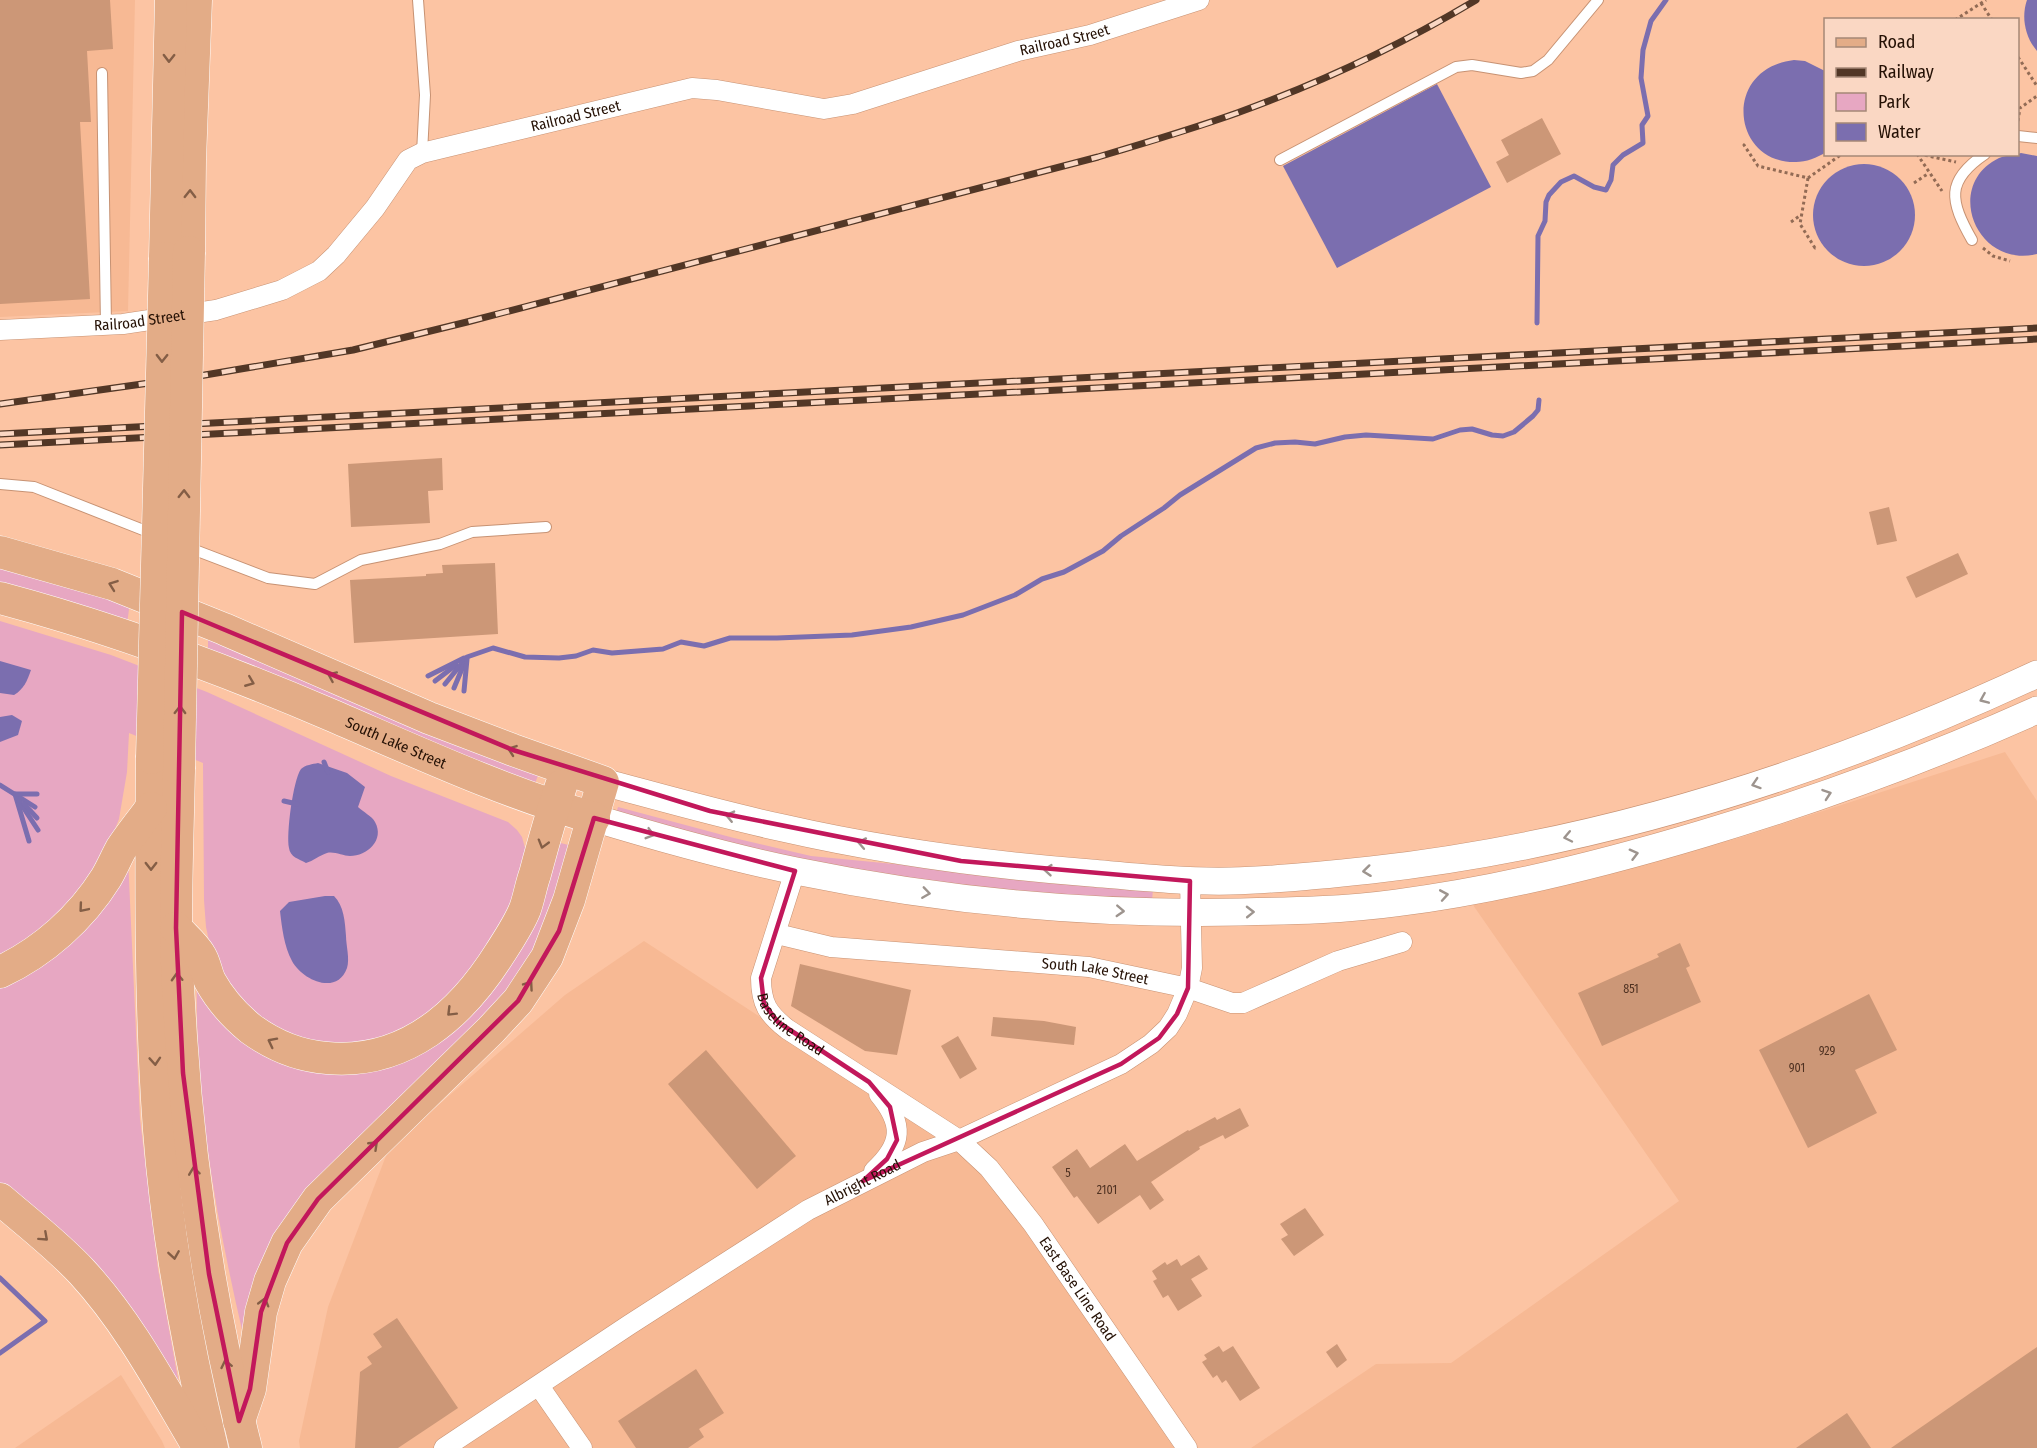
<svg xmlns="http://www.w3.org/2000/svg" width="2037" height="1448" viewBox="0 0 2037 1448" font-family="'Fira Sans Condensed',sans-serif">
<rect width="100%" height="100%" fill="#fcc4a3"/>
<g fill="#f7b994">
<path d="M0,0H135L128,311L0,317Z"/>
<path d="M2005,752L2037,801V1448H1251L1376,1364L1451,1363L1679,1201L1473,905L1739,838Z"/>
<path d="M644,941L936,1132L986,1170L1174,1448H300L299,1441L328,1307L389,1148L565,995Z"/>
<path d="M121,1375L162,1441L165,1448H15Z"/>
</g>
<g fill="#e7a7c2">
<path d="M0,565L130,602L127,624L0,586Z"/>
<path d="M0,621L111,655L207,692L391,776L508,822L517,830L522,837L527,855L508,919L442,1006L391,1038L337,1047L277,1032L238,1001L211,950L206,927L204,900L203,763L129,733L127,772L119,819L105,854L65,913L0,960Z"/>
<path d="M208,633L539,773L534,786L208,654Z"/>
<path d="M618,807L734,838L811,856L1153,889L1152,901L1011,893L820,865L616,814Z"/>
<path d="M557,842L572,846L548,924L507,996L355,1148L243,1334C216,1218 194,1096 197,976L248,1039L418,1048Z"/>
<path d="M128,858L140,1119L158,1269L181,1395L0,1186V984Z"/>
</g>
<g fill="#7b6eaf">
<path d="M2027,0H2037V51C2025,37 2021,17 2027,0Z"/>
<path d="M1794,60L1805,61L1825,71L1826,152C1817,158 1806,162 1796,162C1732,164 1721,69 1794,60Z"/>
<path d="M1437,84L1491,187L1337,268L1283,166Z"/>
<path d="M2021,153L2037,156V254C1976,269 1943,185 1999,158C2007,155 2015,155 2021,153Z"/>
<circle cx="1864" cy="215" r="51"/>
<path d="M0,661L31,670C27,681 24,689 14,695L0,693Z"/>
<path d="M12,715L22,721L18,735L0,742V717Z"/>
<path d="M318,763L347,773L365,787L358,807C363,812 372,816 375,822C385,840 367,856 350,856C343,856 334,851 327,853C320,855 313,861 306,863C299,859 290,857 289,848C286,835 293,780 301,769C305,765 313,764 318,763Z"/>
<path d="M325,896H334C344,906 345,922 346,936C346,945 350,959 347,968C337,996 302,980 292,961C284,946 282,928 280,911L289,902Z"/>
</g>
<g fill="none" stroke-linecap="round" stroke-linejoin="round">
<g stroke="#7b6eaf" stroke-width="5">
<path d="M1537,323L1538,236L1545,221L1546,202L1549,195L1561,182L1574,176L1594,187L1606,190L1611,180L1613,165L1623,155L1643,143L1642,125L1648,116L1641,78L1643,50L1651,21L1666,0"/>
<path d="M428,676L464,658"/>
<path d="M435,681L456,665"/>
<path d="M445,684L467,657L493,648L525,657L559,658L576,656L593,650L612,653L663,649L681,642L704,646L730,638H777L852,635L911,627L963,615L1015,595L1042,579L1064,572L1103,551L1121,536L1164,508L1180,495L1256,448L1275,443L1295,442L1315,444L1345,437L1366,435L1433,439L1460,430L1472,429L1492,435L1503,436L1514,432L1533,416L1538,410L1539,400"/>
<path d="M454,688L464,664"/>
<path d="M464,691L467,659"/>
<path d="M324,762L328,772"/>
<path d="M0,785L35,807"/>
<path d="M15,794L29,841"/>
<path d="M16,794H37"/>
<path d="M19,801L38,830"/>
<path d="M284,801L297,804"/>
<path d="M24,804L37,818"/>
<path d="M0,1278L45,1321L0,1353"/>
</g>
</g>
<g fill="#cc9777">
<path d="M0,0H110L113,49L87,51L91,122H80L90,299L0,304Z"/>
<path d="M1542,118L1561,154L1507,183L1496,162L1509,155L1501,140Z"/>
<path d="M442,458L443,490L428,491L430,523L351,527L348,464Z"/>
<path d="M1889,507L1897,541L1877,545L1869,512Z"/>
<path d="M1958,553L1968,574L1916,598L1906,577Z"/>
<path d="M495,563L498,634L354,643L350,580L426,576V574L443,573L442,565Z"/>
<path d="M1680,943L1690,966L1686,968L1701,1002L1602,1046L1578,993L1659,957L1657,954Z"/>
<path d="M800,964L911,990L897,1055L865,1051L791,1006Z"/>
<path d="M1869,994L1897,1050L1855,1070L1877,1113L1808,1148L1759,1050Z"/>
<path d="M993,1017L1044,1021L1076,1027L1074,1045L991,1036Z"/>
<path d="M958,1036L977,1069L960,1079L941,1046Z"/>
<path d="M706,1050L796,1156L757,1189L668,1084Z"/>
<path d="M1240,1108L1249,1126L1225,1139L1223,1135L1199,1147L1200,1149L1151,1182L1164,1200L1150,1210L1140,1195L1098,1224L1077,1196L1074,1198L1052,1167L1077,1149L1090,1168L1125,1144L1137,1161L1188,1130L1189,1131L1215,1117L1217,1120Z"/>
<path d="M1305,1208L1324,1235L1294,1256L1281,1239L1288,1235L1280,1224Z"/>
<path d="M1199,1255L1208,1269L1191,1279L1202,1296L1178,1311L1168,1295L1163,1298L1153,1281L1157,1279L1152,1271L1165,1262L1167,1265L1177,1259L1181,1266Z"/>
<path d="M397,1318L458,1408L398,1448H355L360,1372L372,1364L367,1357L382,1347L373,1334Z"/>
<path d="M1337,1344L1347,1360L1337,1368L1326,1352Z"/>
<path d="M1219,1346L1223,1352L1233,1346L1260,1388L1240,1401L1226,1380L1222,1383L1217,1375L1213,1378L1202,1362L1207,1359L1204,1355Z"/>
<path d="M2037,1347V1448H1891Z"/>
<path d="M696,1369L724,1413L699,1429L704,1437L688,1448H636L618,1421Z"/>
<path d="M1847,1413L1871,1448H1796Z"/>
</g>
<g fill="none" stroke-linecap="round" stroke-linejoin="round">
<defs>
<g id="lane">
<path d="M418,0L425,95L422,153"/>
<path d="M102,73L106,325"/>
<path d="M2018,136L2037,138"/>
<path d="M1280,160L1456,67L1472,65L1521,73L1533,71L1548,60L1598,0"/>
<path d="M1972,240C1950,201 1945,181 1985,154"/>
<path d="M0,484L34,487L156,535"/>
<path d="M187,547L268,578L315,584L361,560L440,544L472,532L546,527"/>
</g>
<g id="street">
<path id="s1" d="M0,330L123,324L216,310L282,290L319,271L336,255L375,208L408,160L422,153L692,88L717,90L824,109L853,104L1018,51L1090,35L1199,0"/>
<path id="s2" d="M795,871L761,978C761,1004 768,1014 787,1029L959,1140L989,1168L1033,1224L1187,1448"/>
<path id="s3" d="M777,934L831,947L1089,967L1188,988L1232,1003H1243L1338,961L1402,942"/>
<path d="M874,1171C903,1144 904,1124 879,1094"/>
<path d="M539,1386L582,1448"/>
<path id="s4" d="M444,1448L629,1325L808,1210L923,1152L959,1140L1121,1064L1151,1044L1168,1028L1177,1014L1188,988L1192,968L1190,881"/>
</g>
<g id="secondary">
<path d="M603,782C663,798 722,815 783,828C884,851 987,865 1091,873C1137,877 1184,882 1231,881C1278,880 1325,875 1371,870C1602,844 1827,772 2037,674"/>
<path d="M594,818C660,838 727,857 796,871C942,901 1091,915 1240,912C1292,911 1345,910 1396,903C1500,890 1602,864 1702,834C1816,800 1928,759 2037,710"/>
</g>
<g id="primary">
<path d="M189,252L190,160L196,0"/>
<path d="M165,258L171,0"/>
<path d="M0,552L112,584L224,629L429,718L513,750L603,782L569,900L547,957L518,1001L491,1030L318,1199L287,1243L270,1281L261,1312L250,1389L239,1421"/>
<path id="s5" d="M0,598C113,628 223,669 331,715C417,752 503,792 594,818"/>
<path d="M152,758C151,882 150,1006 159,1130C167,1237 187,1344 212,1448"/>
<path d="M179,769C178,822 176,875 176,927C176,964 179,1000 181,1036C190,1175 212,1313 246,1448"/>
<path d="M176,928C184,937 194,945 200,955C205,962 206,973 210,981C220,999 235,1016 251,1029C273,1045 299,1056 327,1058C405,1065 461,1015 500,953C509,939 519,924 525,909C529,898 531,885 535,874C543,844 551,815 561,786"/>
<path d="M0,972C43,952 81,918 106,878C112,868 116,858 121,849C130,835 141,822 151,808"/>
<path d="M0,1199C28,1223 58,1246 82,1272C130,1324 163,1388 199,1448"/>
</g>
</defs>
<use href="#lane" stroke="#c79273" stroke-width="12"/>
<use href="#street" stroke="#c79273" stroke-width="21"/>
<use href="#secondary" stroke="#c79273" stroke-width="28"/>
<use href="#primary" stroke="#fff" stroke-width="33"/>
<g stroke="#926b55" stroke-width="3" stroke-dasharray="3 3" stroke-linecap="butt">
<path d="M1981,3L1992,20"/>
<path d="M1955,20L1986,0"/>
<path d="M2018,57L2037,86"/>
<path d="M2018,121L2020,108L2037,96"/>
<path d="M1745,144L1744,145L1758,166L1808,178L1842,154"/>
<path d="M1917,154L1942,191"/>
<path d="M1919,154L1956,162"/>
<path d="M1808,178L1800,224L1815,248L1817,246"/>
<path d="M1914,183L1929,173"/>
<path d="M1791,222L1801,215"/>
<path d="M1983,248L1993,256L2010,261"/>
</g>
<use href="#lane" stroke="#fff" stroke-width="10"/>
<use href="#street" stroke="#fff" stroke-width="20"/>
<use href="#secondary" stroke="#fff" stroke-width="27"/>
<use href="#primary" stroke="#e3ac87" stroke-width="32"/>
<defs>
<g id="rail">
<path d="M0,404L199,376L353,350L467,322L1098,157C1145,143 1192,129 1237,113C1320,83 1401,45 1476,0"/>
<path d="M0,434L2037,328"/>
<path d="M0,445L2037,339"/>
</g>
</defs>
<use href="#rail" stroke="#523726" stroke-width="7"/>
<use href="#rail" stroke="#fad7c3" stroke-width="4.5" stroke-dasharray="14" stroke-linecap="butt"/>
<defs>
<g id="primary-bridge">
<path d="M152,758L165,258"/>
<path d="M179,769L189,252"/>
</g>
</defs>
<use href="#primary-bridge" stroke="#fff" stroke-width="33" stroke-linecap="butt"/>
<use href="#primary-bridge" stroke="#e3ac87" stroke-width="32"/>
</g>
<defs><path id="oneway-chevron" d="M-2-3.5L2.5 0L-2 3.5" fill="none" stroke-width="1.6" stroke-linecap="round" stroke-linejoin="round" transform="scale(1.5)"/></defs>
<g stroke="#845e46">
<use href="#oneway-chevron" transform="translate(169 58) rotate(91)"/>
<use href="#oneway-chevron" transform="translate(190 194) rotate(-89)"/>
<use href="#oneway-chevron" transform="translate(162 358) rotate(91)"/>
<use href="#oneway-chevron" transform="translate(184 494) rotate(-89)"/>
<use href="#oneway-chevron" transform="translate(113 585) rotate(-160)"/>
<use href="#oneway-chevron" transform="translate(332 676) rotate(-156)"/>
<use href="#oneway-chevron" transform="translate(250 682) rotate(22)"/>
<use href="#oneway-chevron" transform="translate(180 710) rotate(-89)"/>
<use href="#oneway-chevron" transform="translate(512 750) rotate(-160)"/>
<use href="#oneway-chevron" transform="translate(543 844) rotate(106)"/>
<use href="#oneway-chevron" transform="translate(151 866) rotate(90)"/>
<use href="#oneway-chevron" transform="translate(83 908) rotate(130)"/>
<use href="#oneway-chevron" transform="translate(177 977) rotate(-92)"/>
<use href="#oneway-chevron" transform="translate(529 985) rotate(-55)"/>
<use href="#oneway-chevron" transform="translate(451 1012) rotate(135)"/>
<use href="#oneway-chevron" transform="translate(272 1042) rotate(-153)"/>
<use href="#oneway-chevron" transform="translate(155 1061) rotate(86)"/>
<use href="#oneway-chevron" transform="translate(374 1145) rotate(-44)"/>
<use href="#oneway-chevron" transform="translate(194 1171) rotate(-97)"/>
<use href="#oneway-chevron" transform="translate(44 1237) rotate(42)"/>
<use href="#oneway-chevron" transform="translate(174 1255) rotate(81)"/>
<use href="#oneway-chevron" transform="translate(264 1302) rotate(-74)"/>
<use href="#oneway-chevron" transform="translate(226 1364) rotate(-102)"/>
</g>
<g stroke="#9d948e">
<use href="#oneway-chevron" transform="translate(1984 699) rotate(157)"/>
<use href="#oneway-chevron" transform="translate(1756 784) rotate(162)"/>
<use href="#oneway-chevron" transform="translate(1827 794) rotate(-19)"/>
<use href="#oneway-chevron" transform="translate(730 816) rotate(-167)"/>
<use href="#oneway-chevron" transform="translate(650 834) rotate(16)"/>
<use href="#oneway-chevron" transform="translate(1568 837) rotate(168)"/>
<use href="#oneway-chevron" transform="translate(862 843) rotate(-169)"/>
<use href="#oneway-chevron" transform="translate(1634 854) rotate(-15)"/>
<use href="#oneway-chevron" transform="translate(1048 870) rotate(-175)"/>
<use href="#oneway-chevron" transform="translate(1367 871) rotate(173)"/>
<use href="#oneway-chevron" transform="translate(926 893) rotate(8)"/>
<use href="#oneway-chevron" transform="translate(1444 895) rotate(-10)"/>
<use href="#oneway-chevron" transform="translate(1120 911) rotate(3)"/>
<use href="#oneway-chevron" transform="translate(1250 912) rotate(-1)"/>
</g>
<path fill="none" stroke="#c2185b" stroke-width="4.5" stroke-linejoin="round" d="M182,612L513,750L710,811L961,861L1190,881L1188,988L1177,1014L1159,1038L1121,1064L863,1181L887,1159L897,1140L890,1107L869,1082L778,1022L764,1004L761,978L795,871L594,818L559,931L518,1001L318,1199L287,1243L261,1312L250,1389L239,1421L209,1274L183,1073L176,928Z"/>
<g text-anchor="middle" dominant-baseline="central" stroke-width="5" stroke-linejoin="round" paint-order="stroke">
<g font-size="12" fill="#4f3222">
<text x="1631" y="989">851</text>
<text x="1827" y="1051">929</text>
<text x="1797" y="1068">901</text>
<text x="1068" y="1173">5</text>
<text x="1107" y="1190">2101</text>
</g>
<g font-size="15" fill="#251105" stroke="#fad7c3">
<text stroke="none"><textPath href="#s1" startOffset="1148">Railroad Street</textPath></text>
<text stroke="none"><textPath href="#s1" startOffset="644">Railroad Street</textPath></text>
<text stroke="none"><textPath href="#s1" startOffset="140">Railroad Street</textPath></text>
<text stroke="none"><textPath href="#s5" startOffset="422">South Lake Street</textPath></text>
<text stroke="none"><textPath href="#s3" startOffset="321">South Lake Street</textPath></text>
<text stroke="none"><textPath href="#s2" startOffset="171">Baseline Road</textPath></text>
<text stroke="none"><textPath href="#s4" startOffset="496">Albright Road</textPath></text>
<text stroke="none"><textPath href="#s2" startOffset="568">East Base Line Road</textPath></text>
</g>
</g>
<rect x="1824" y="18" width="195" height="138" fill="#fad7c3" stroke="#a58877" stroke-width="1.5"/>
<rect x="1836" y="38" width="30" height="9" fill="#e3ac87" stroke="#a58877" stroke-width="1.5"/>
<text x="1878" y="48" font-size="18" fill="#251105">Road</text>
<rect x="1836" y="68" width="30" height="9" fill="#523726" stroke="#a58877" stroke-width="1.5"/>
<text x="1878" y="78" font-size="18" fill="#251105">Railway</text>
<rect x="1836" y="93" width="30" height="18" fill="#e7a7c2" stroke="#a58877" stroke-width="1.5"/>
<text x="1878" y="108" font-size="18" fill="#251105">Park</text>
<rect x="1836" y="123" width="30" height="18" fill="#7b6eaf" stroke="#a58877" stroke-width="1.5"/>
<text x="1878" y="138" font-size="18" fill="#251105">Water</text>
</svg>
